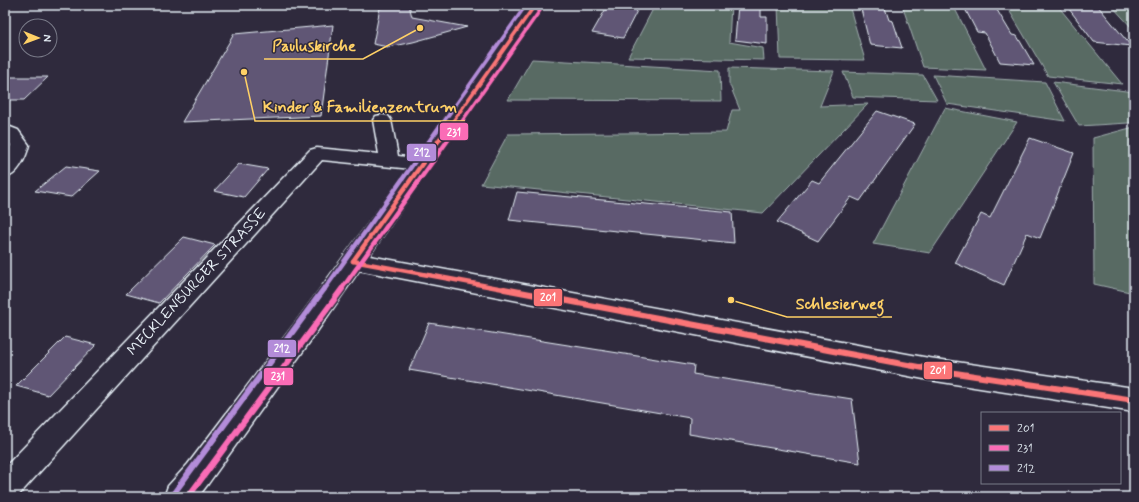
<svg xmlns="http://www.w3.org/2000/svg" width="1139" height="502" viewBox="0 0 1139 502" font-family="Mynerve,sans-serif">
<rect width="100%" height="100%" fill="#2f2a3d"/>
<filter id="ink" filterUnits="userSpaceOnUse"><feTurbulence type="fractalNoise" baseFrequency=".025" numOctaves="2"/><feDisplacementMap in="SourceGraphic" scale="8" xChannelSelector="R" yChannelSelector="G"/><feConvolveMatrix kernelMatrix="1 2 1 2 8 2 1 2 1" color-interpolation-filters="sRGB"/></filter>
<g filter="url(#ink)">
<g fill="#586b64" stroke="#a0aeae">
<path d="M658,5H731L729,42L763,48L764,60L628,57L654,7Z"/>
<path d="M778,5H849L865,60L780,59Z"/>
<path d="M902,5H953L986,70L923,67Z"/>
<path d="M1006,5H1057L1122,84L1048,76Z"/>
<path d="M1111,5H1134V30Z"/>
<path d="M532,59L720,70L721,101L508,100Z"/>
<path d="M729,68L834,71L820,106L868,104L763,213L481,184L508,134L726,132L732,110H740L729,83Z"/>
<path d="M843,72L923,75L937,100L853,97Z"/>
<path d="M933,75L1045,82L1065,121L947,104Z"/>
<path d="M1053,82L1134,92V121L1128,123L1079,126Z"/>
<path d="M945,108L1017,122L930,253L873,244Z"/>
<path d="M1134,127V293L1094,284L1093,138Z"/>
</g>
<g fill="#605774" stroke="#e8f1f8">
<path d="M409,5L412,17L467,27L413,42L388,47L373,44L380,8Z"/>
<path d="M608,5H640L623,38L592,33Z"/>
<path d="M738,5H761V17H767V44L735,40Z"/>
<path d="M860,5H884L889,20L893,21L902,48L870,45Z"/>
<path d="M963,5H994L1012,35L1017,36L1034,65L1000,62L985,33L977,32Z"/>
<path d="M1066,5H1097L1131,46L1094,42Z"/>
<path d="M333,25L321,116L182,122L234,34Z"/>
<path d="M5,77H48L24,100H5Z"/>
<path d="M877,111L915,124L860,201L851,197L818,241L777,222L812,180L819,183Z"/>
<path d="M1030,138L1074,153L1040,238L1027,233L1004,285L955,263L981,214L990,218Z"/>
<path d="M239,164L268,169L244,197L214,191Z"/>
<path d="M66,166L100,171L71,197L35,191Z"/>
<path d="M517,192L732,212L734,243L509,220Z"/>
<path d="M184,237L215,245L159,303L126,294Z"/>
<path d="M429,323L694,365L693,374L852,399L860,463L689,434L690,418L409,370Z"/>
<path d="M65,337L96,345L48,395L16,386Z"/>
</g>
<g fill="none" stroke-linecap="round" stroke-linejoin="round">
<defs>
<g id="street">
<path d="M382,115L388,116L391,120L398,156L429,160L432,164L429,168L422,170L322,160L17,497H5V467L310,150L317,148L379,154L373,120L376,116Z"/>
<path d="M5,125L18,130L29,145C26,158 18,175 5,178V159L11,145L5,138Z"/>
<path d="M353,253L929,358L1134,388V412L929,380L353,269L345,267L342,261L345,255Z"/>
</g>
<path id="secondary" d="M528,5H542L314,336L208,484L198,497H164L168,486L188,464L296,322Z"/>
</defs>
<use href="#street" stroke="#e8f1f8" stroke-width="3"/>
<use href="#secondary" stroke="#e8f1f8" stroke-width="3"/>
<use href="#street" fill="#2f2a3d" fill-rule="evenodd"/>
<use href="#secondary" fill="#2f2a3d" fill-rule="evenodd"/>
<defs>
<path id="bus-1-far2" d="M449,127L535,5"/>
<g id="bus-1-far1">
<path d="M353,261L509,290"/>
<path d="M353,261L449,126"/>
</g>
<path id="bus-1" d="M504,289L929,369L1134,400"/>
<path id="bus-2-far2" d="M458,127L541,9"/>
<path id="bus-2-far1" d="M341,290L458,126"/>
<path id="bus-2" d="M188,497L342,289"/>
<path id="bus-3-far2" d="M440,127L526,5"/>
<path id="bus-3-far1" d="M324,290L440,126"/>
<path id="bus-3" d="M174,493L324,289"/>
</defs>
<use href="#bus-1-far2" stroke="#2f2a3d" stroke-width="5.5"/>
<use href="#bus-1-far1" stroke="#2f2a3d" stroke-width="8"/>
<use href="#bus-1" stroke="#2f2a3d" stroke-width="9"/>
<use href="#bus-2-far2" stroke="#2f2a3d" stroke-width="5.5"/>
<use href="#bus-2-far1" stroke="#2f2a3d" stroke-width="8"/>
<use href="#bus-2" stroke="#2f2a3d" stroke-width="9"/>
<use href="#bus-3-far2" stroke="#2f2a3d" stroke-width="5.5"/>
<use href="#bus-3-far1" stroke="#2f2a3d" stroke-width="8"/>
<use href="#bus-3" stroke="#2f2a3d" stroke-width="9"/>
<use href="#bus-1-far2" stroke="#fb7577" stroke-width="3.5"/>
<use href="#bus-1-far1" stroke="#fb7577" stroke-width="4.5"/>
<use href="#bus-1" stroke="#fb7577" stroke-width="6"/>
<use href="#bus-2-far2" stroke="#fa6cb6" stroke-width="3.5"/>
<use href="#bus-2-far1" stroke="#fa6cb6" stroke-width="4.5"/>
<use href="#bus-2" stroke="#fa6cb6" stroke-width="6"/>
<use href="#bus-3-far2" stroke="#b38cd9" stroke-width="3.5"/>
<use href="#bus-3-far1" stroke="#b38cd9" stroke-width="4.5"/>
<use href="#bus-3" stroke="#b38cd9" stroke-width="6"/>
</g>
</g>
<g text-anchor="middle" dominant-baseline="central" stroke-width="3" stroke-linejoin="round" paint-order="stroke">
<g font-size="15" fill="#e8f1f8" stroke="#2f2a3d">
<text transform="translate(197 282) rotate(-47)">MECKLENBURGER STRASSE</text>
</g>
</g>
<path fill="none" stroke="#ffd166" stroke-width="1.5" d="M420 28L363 59H264M244 72L255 121H465M731 300L787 317H892"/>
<g fill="#ffd166" stroke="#2f2a3d" stroke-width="1.5">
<circle cx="420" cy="28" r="4"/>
<circle cx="244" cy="72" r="4"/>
<circle cx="731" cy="300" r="4"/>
</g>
<g font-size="16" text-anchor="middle" font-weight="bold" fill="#ffd166" stroke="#2f2a3d" stroke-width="3" stroke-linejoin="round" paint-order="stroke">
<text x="314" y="51">Pauluskirche</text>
<text x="360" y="112">Kinder &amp; Familienzentrum</text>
<text x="840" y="309">Schlesierweg</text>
</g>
<g stroke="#2f2a3d" stroke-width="1.5">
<rect x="439" y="122" width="30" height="19" rx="4" fill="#fa6cb6"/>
<rect x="406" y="143" width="31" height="19" rx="4" fill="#b38cd9"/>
<rect x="533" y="288" width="30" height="19" rx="4" fill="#fb7577"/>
<rect x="267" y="339" width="30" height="19" rx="4" fill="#b38cd9"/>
<rect x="923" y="361" width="30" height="19" rx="4" fill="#fb7577"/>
<rect x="263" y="367" width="31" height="19" rx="4" fill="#fa6cb6"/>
</g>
<g font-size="11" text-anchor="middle" font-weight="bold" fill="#fff">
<text x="454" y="136">231</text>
<text x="422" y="156">212</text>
<text x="548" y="301">201</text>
<text x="282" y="352">212</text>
<text x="938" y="374">201</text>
<text x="278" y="380">231</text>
</g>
<rect width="1139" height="502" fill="none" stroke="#2f2a3d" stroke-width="20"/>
<rect x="10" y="10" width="1119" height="482" fill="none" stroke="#e8f1f8" stroke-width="1.5" filter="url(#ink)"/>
<rect x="981" y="412" width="140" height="72" fill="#2f2a3d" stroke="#797a88"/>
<rect x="989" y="425" width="20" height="6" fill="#fb7577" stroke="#797a88"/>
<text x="1017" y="432" font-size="12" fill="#e8f1f8">201</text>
<rect x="989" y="445" width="20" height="6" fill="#fa6cb6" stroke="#797a88"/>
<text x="1017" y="452" font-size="12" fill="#e8f1f8">231</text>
<rect x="989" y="465" width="20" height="6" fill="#b38cd9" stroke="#797a88"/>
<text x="1017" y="472" font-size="12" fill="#e8f1f8">212</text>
<g transform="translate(38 38) rotate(91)"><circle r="19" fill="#2f2a3d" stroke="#797a88"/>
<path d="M0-3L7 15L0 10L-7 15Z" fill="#ffd166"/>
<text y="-6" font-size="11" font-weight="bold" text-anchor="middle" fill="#e8f1f8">N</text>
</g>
</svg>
